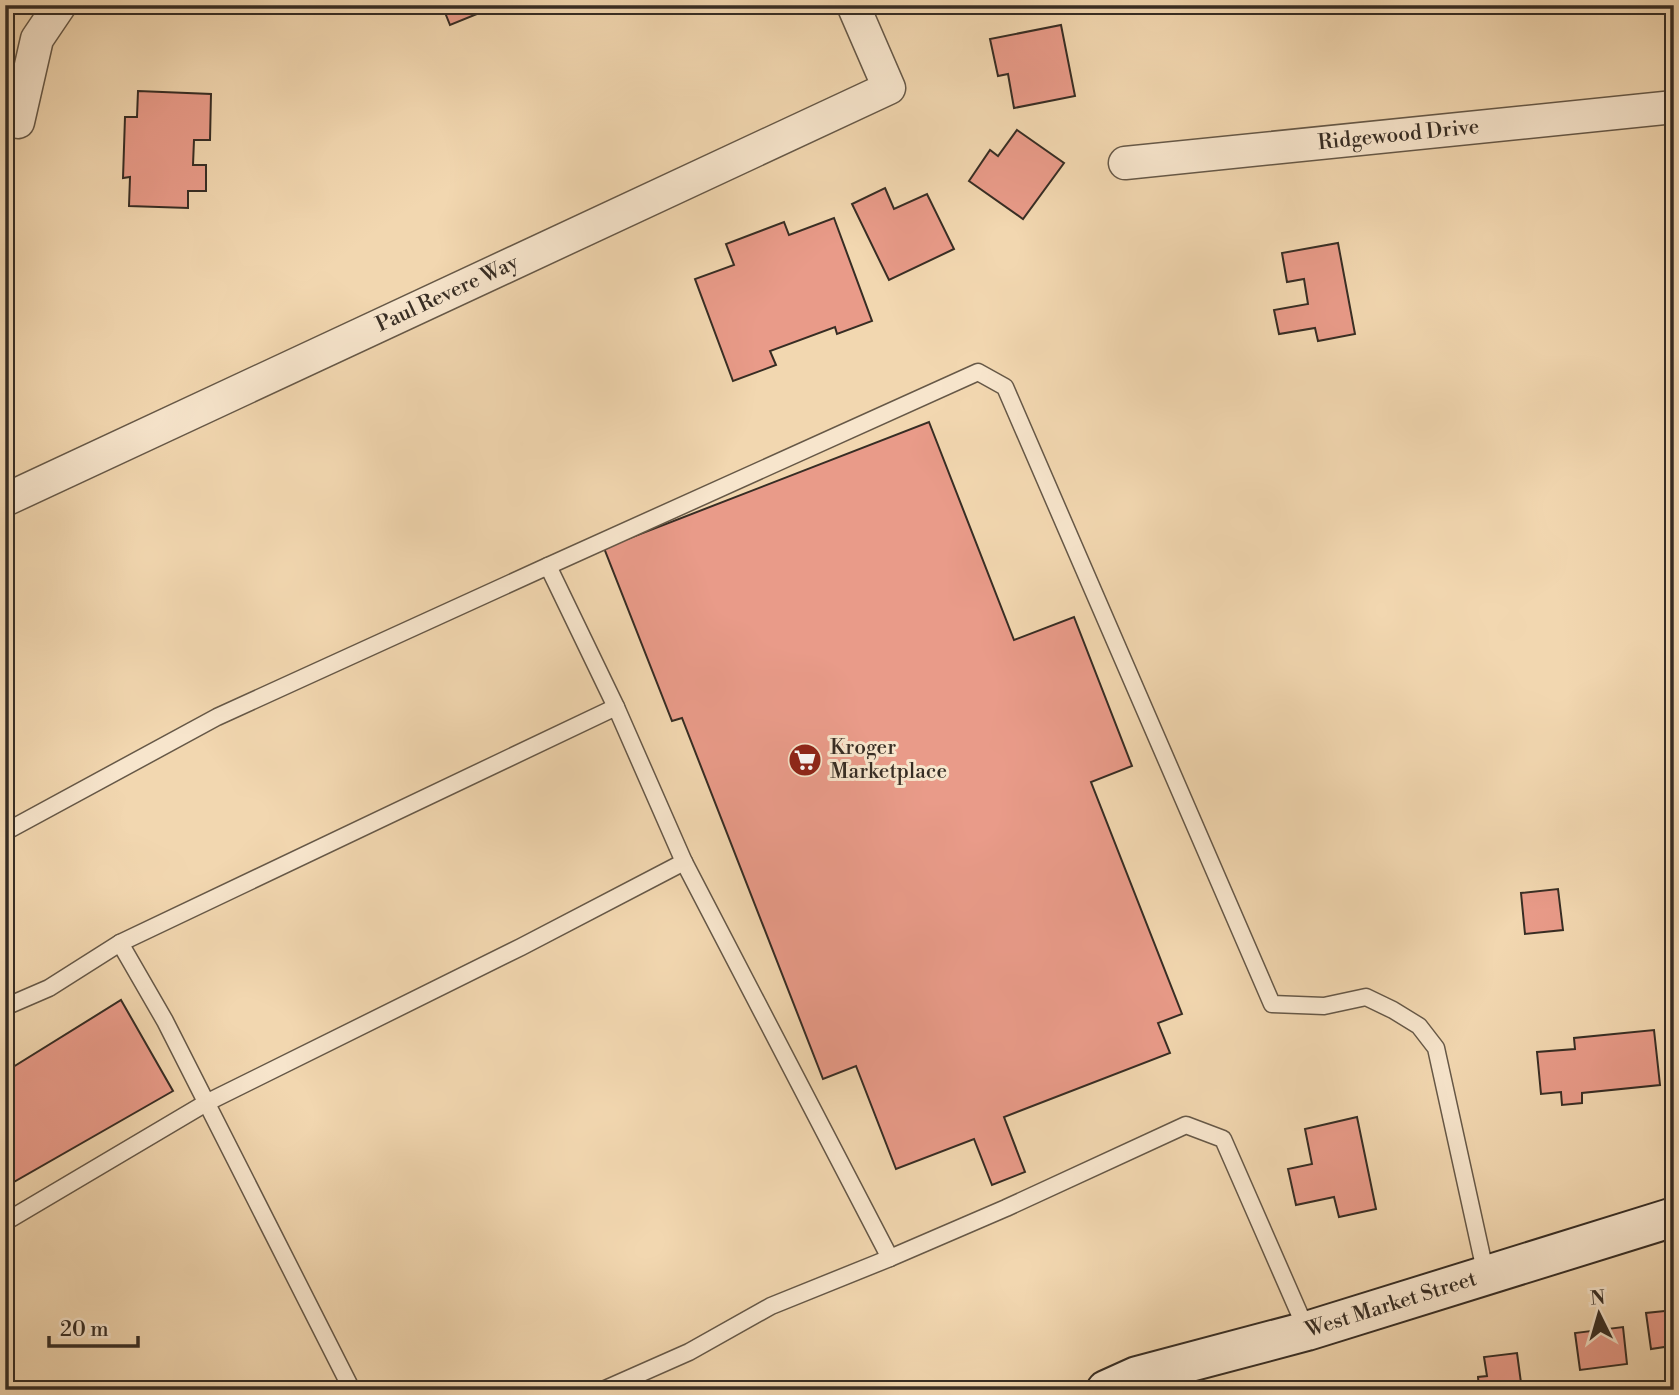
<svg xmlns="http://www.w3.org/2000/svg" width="1679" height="1395" viewBox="0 0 1679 1395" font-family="'Libre Bodoni',serif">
<rect width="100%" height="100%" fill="#f2d7b0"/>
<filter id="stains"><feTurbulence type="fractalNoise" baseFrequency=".00286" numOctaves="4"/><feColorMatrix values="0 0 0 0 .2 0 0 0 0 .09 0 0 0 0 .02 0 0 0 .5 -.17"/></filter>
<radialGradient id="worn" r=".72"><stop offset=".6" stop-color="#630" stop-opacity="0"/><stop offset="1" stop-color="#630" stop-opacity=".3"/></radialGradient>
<g fill="#e99b89" stroke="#372d24" stroke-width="2">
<path d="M442,5H499L450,25Z"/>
<path d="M1061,25L1075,96L1014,108L1008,74L998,76L990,39Z"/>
<path d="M138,91L211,94L210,140H194L193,165H206V191H188V208L129,206L130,177L123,178L125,117H137Z"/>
<path d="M1017,130L1064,163L1023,219L969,181L990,150L998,156Z"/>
<path d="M885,188L894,209L927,194L954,249L889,280L852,204Z"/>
<path d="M834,218L872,321L837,334L835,327L770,351L776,365L733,381L695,279L734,265L726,244L784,222L789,235Z"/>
<path d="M1338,243L1355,334L1318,341L1315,328L1279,334L1274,310L1308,304L1304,279L1287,282L1282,253Z"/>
<path d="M929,422L1014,640L1074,617L1132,766L1091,782L1182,1014L1158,1023L1170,1053L1004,1117L1025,1172L992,1185L974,1139L896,1169L856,1066L823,1079L682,718L672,721L604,548Z"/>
<path d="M1558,889L1563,930L1525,934L1521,893Z"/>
<path d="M121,1000L173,1091L5,1187V1072Z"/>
<path d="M1654,1030L1660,1085L1582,1093V1103L1562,1105L1561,1092L1541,1094L1537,1052L1575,1049L1574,1038Z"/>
<path d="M1357,1117L1376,1209L1339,1217L1334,1197L1296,1205L1288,1169L1312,1164L1305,1129Z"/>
<path d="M1674,1310V1360H1672L1671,1346L1651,1349L1646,1313Z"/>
<path d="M1623,1327L1627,1364L1580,1370L1575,1333Z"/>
<path d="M1517,1353L1522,1390H1479L1478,1377L1487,1376L1484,1357Z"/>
</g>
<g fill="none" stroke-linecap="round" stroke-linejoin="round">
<defs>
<g id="service">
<path d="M548,566L978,372L1005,387L1272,1004L1324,1006L1366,997L1393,1010L1419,1026L1436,1048L1486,1275"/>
<path d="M5,832L217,717L548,566L616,707L684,862L890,1258"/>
<path d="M120,943L165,1021L352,1390"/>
<path d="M5,1007L49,988L120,943L616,707"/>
<path d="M5,1222L206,1103L521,947L684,862"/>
<path d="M603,1390L689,1352L771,1306L890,1258L1006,1208L1186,1125L1223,1139L1307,1331"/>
</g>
<g id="minor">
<path d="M18,122L37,39L60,5"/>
<path id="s1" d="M1125,163L1674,107"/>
<path id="s2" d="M5,500L889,88L853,5"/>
</g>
<g id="secondary">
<path id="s3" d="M1106,1390L1137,1376L1307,1331L1674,1217"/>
</g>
</defs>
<use href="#service" stroke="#665847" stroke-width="19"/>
<use href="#minor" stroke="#665847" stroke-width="35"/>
<use href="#secondary" stroke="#372d24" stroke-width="42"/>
<use href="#service" stroke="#f7e5cc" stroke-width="16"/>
<use href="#minor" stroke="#f7e5cc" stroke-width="32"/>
<use href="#secondary" stroke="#f7e5cc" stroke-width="38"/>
</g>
<defs>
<symbol id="supermarket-disc" viewBox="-11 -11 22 22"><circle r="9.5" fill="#8f2418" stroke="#f7e5cc"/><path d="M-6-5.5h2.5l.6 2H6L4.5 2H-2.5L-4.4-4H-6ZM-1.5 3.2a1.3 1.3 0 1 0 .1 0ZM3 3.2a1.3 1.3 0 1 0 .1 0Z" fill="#fff"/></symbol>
</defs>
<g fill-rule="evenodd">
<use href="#supermarket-disc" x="786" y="741" width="38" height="38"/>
</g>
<g text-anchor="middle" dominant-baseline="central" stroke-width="6" stroke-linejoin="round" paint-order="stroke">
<g font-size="21" fill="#372d24" stroke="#f7e5cc">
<text stroke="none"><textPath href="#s1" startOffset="275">Ridgewood Drive</textPath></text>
<text stroke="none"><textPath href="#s2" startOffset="488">Paul Revere Way</textPath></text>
<text stroke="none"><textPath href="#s3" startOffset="298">West Market Street</textPath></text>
</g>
<g font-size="21" fill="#372d24" stroke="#f7e5cc" text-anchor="start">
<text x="830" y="748">Kroger<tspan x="830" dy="24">Marketplace</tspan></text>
</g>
</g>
<rect width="1679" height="1395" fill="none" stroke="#f2d7b0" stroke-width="28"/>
<rect x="7" y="7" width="1665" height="1381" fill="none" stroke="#372d24" stroke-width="3.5"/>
<rect x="14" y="14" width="1651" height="1367" fill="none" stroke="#372d24" stroke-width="2"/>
<g transform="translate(1599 1314) rotate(355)" stroke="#f7e5cc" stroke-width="5" paint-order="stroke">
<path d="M0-5L12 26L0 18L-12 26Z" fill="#372d24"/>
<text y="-10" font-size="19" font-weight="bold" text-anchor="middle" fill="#372d24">N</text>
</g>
<path d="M49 1336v10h89v-10" fill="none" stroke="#372d24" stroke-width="3.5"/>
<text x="60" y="1336" font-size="21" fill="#372d24" stroke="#f7e5cc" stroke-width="5" paint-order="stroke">20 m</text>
<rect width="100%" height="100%" filter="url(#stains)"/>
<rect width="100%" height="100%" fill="url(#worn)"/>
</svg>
